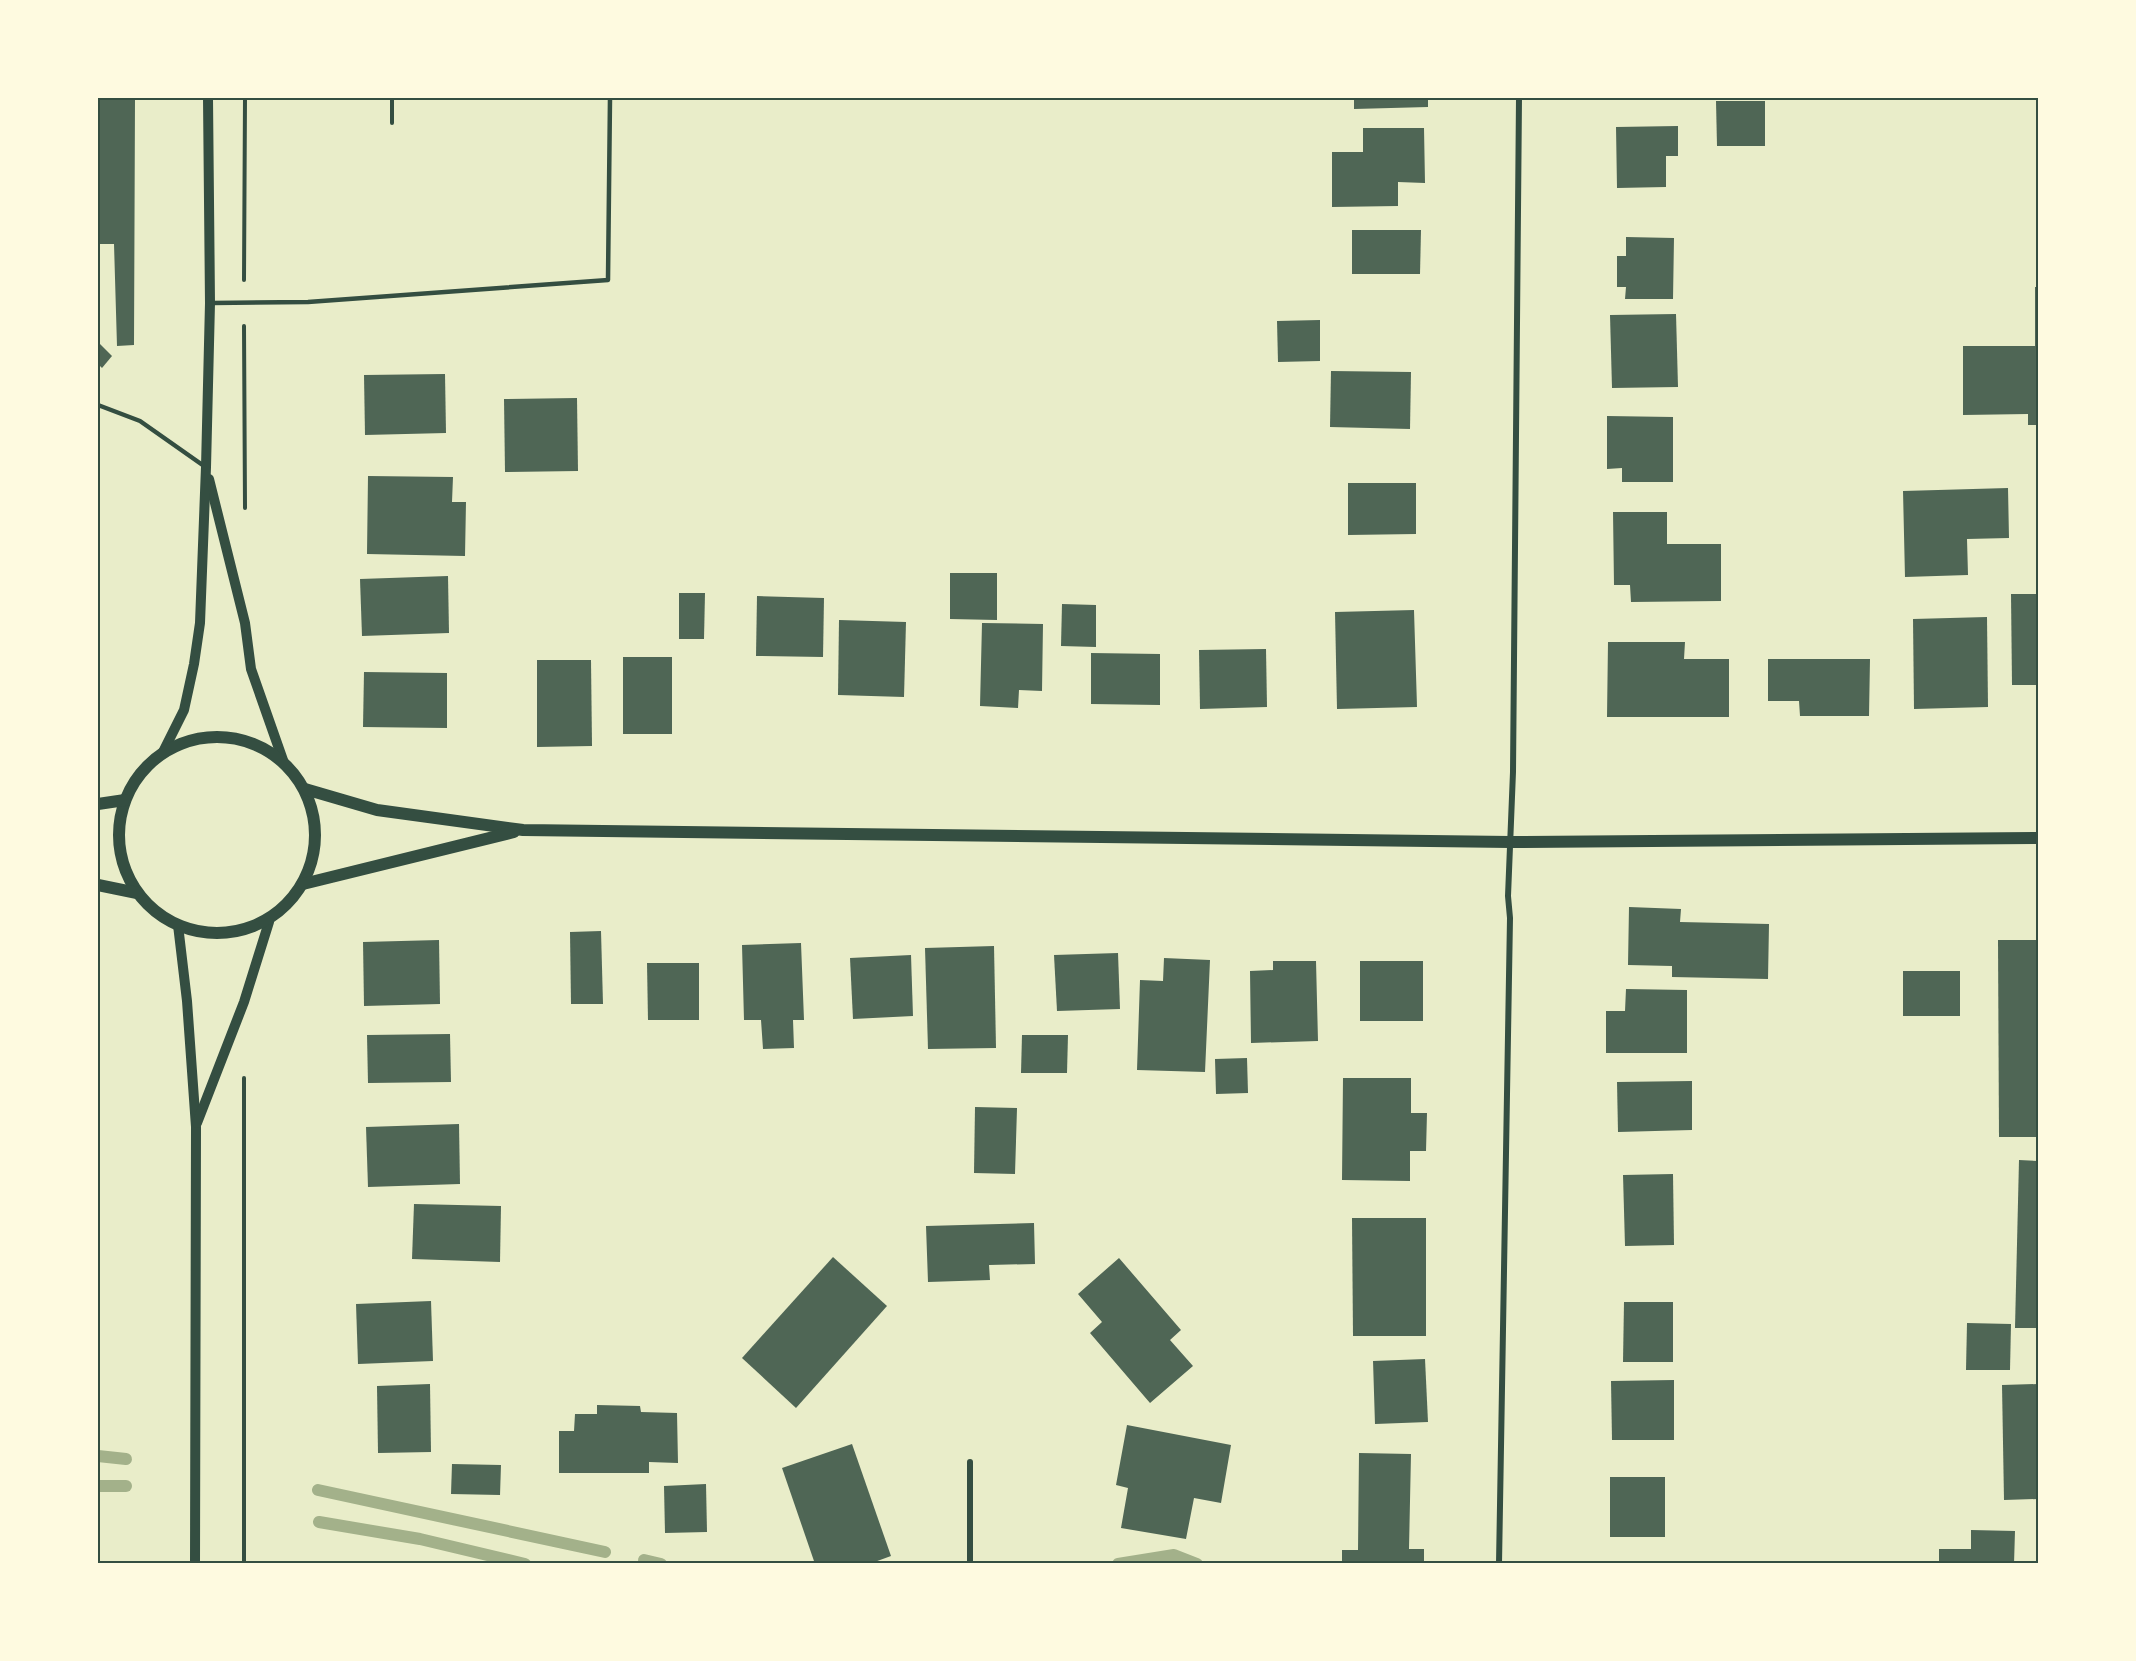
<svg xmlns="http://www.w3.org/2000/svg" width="2136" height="1661" viewBox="0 0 2136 1661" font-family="'Exo 2',sans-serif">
<rect width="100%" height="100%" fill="#e9edc9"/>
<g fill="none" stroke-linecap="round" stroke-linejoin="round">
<g stroke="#a3b18a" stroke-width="12">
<path d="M98,1456L126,1459"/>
<path d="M98,1486H126"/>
<path d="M318,1490L605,1552"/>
<path d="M319,1522L420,1539L525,1564"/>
<path d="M644,1560L661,1564"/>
<path d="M1118,1564L1174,1555L1197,1564"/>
</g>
</g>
<g fill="#4f6655">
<path d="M98,98H135L134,345L117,346L114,244H98Z"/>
<path d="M1354,98H1428V107L1354,109Z"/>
<path d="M1716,101H1765V146H1717Z"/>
<path d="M1678,126V156H1666V187L1617,188L1616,127Z"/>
<path d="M1363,128H1424L1425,183L1398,182V206L1332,207V152H1363Z"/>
<path d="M1352,230H1421L1420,274H1352Z"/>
<path d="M1626,237L1674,238L1673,299H1625L1626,287H1617V256H1626Z"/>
<path d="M2035,287H2038V425H2028V414L1963,415V346H2035Z"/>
<path d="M1676,314L1678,387L1612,388L1610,315Z"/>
<path d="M1320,320V361L1278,362L1277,321Z"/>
<path d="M98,342L112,356L102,368L98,364Z"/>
<path d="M1331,371L1411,372L1410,429L1330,427Z"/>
<path d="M445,374L446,433L365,435L364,375Z"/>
<path d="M577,398L578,471L505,472L504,399Z"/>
<path d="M1607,416L1673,417V482H1622V468L1607,469Z"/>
<path d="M368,476L453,477L452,502H466L465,556L367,554Z"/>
<path d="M1348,483H1416V534L1348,535Z"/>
<path d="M2008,488L2009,538L1967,539L1968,575L1905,577L1903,491Z"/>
<path d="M1613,512H1667V544H1721V601L1631,602L1630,585H1614Z"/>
<path d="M950,573H997V620L950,619Z"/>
<path d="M448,576L449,633L362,636L360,579Z"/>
<path d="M679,593H705L704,639H679Z"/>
<path d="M2011,594H2038V685H2012Z"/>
<path d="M757,596L824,598L823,657L756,656Z"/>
<path d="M1062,604L1096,605V647L1061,646Z"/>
<path d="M1414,610L1417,707L1337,709L1335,612Z"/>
<path d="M1987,617L1988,707L1914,709L1913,619Z"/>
<path d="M839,620L906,622L904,697L838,695Z"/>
<path d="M982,623L1043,624L1042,691L1019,690L1018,708L980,706Z"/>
<path d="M1608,642H1685L1684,659H1729V717H1607Z"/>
<path d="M1266,649L1267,707L1200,709L1199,650Z"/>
<path d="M1091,653L1160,654V705L1091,704Z"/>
<rect x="623" y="657" width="49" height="77"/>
<path d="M1768,659H1870L1869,716H1800L1799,701H1768Z"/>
<path d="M537,660H591L592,746L537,747Z"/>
<path d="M364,672L447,673V728L363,727Z"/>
<path d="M1629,907L1681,909L1680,922L1769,924L1768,979L1672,977V966L1628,965Z"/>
<path d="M601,931L603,1004H571L570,932Z"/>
<path d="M439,940L440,1004L364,1006L363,942Z"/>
<path d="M1998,940H2038V1137H1999Z"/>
<path d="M801,943L804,1020H793L794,1048L763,1049L761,1020H744L742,945Z"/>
<path d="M994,946L996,1048L928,1049L925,948Z"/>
<path d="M1118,953L1120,1009L1057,1011L1054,955Z"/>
<path d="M911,955L913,1016L853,1019L850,958Z"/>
<path d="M1164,958L1210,960L1205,1072L1137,1070L1140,980L1163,981Z"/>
<path d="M1273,961H1316L1318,1041L1251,1043L1250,971L1273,970Z"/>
<rect x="1360" y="961" width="63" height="60"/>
<path d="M647,963H699V1020H648Z"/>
<rect x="1903" y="971" width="57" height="45"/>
<path d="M1626,989L1687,990V1053H1606V1011H1625Z"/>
<path d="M450,1034L451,1082L368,1083L367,1035Z"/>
<path d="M1022,1035H1068L1067,1073H1021Z"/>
<path d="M1247,1058L1248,1093L1216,1094L1215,1059Z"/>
<path d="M1343,1078H1411V1113H1427L1426,1151H1410V1181L1342,1180Z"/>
<path d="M1692,1081V1130L1618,1132L1617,1082Z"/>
<path d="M975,1107L1017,1108L1015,1174L974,1173Z"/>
<path d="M459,1124L460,1184L368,1187L366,1127Z"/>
<path d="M2019,1160L2038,1161V1328H2015Z"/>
<path d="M1673,1174L1674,1245L1625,1246L1623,1175Z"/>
<path d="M414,1204L501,1206L500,1262L412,1259Z"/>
<path d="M1352,1218H1426V1336H1353Z"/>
<path d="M1034,1223L1035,1264L989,1265L990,1280L928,1282L926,1226Z"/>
<path d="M833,1257L887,1306L796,1408L742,1358Z"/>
<path d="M1119,1258L1181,1330L1170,1340L1193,1366L1150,1403L1090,1333L1102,1322L1078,1294Z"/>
<path d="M431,1301L433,1361L358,1364L356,1304Z"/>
<path d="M1624,1302H1673V1362H1623Z"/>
<path d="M1967,1323L2011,1324L2010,1370H1966Z"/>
<path d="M1425,1359L1428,1422L1375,1424L1373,1361Z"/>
<path d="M1674,1380V1440H1612L1611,1381Z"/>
<path d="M430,1384L431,1452L378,1453L377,1386Z"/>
<path d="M2038,1384V1499L2004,1500L2002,1385Z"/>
<path d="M597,1405L640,1406L641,1412L677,1413L678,1463L649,1462V1473H559V1431H574L575,1414H597Z"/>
<path d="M1127,1425L1231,1445L1221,1503L1194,1498L1186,1539L1121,1528L1128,1488L1116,1485Z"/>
<path d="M852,1444L891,1556L869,1564H815L782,1468Z"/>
<path d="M1359,1453L1411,1454L1409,1549H1424V1564H1342V1550H1358Z"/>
<path d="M452,1464L501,1465L500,1495L451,1494Z"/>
<rect x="1610" y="1477" width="55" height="60"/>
<path d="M706,1484L707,1532L665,1533L664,1486Z"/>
<path d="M1971,1530L2015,1531L2014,1564H1939V1549H1971Z"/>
</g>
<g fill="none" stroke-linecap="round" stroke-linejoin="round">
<g stroke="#344e41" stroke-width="4">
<path d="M392,123V98"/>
<path d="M244,280L245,98"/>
<path d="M244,326L245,508"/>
<path d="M244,1078V1564"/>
</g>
<g stroke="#344e41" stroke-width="4.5">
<path d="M212,303L308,302L608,280L610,98"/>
<path d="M98,405L140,421L204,466"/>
</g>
<g stroke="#344e41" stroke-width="6">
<path d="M970,1564V1462"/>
<path d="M1499,1564L1510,918L1508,896L1513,772L1519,98"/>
</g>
<g stroke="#344e41" stroke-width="10">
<path d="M209,479L245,623L251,669L284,763"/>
<path d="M163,752L184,710L194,664L200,623L206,467L210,303L208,98"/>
<path d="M178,925L187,1001L196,1127L195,1564"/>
<path d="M197,1123L244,1002L269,922"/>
</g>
<g stroke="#344e41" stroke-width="12">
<circle cx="217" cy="835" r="98"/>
<path d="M305,789L377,810L523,830L1510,842L2038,838"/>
<path d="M98,804L125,800"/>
<path d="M303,884L514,832"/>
<path d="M98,885L137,893"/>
</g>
</g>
<rect width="2136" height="1661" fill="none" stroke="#fefae0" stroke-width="198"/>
<rect x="99" y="99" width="1938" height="1463" fill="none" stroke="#344e41" stroke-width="2"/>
</svg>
